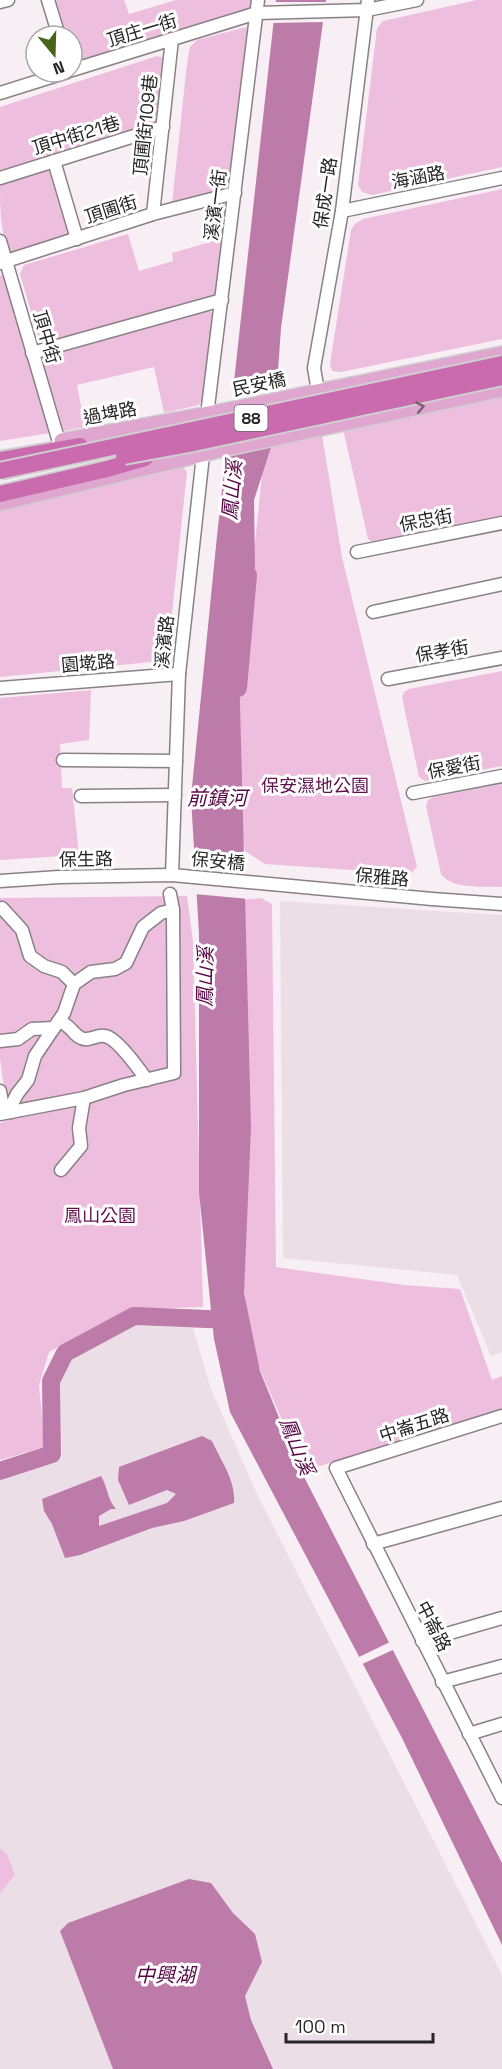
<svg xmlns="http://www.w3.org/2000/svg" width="502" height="2069" viewBox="0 0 502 2069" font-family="'Space Grotesk','Noto Sans TC',sans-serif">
<rect width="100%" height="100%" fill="#f7eff4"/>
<g fill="#ecdee7">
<path d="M280,901L502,915V1352L491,1356L457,1275L283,1258Z"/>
<path d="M129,1325L193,1328L211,1389L257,1494L502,1975V2069H0V1481L62,1459L60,1375L69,1360Z"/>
</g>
<g fill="#eebede">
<path d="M57,0H124L129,14L176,0H254L250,10L82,62L74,57L72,36H67L56,1Z"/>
<path d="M477,0H502V167L372,195L362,192L358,185L377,28L383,21Z"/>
<path d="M246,27L249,34L229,187L222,192L172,204L187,63L190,47L197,40Z"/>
<path d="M157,56L164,58L157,119L152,126L0,174V107Z"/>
<path d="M45,170L51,171L68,233L65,237L11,254C0,240 0,204 0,185Z"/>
<path d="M502,189V339L341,372L332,371L330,364L351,230L355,224L363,219Z"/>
<path d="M224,204L229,207L219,292L213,298L47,343L39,339L20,274L24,265L128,234L139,271L173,261L172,253L217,240L209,210Z"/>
<path d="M0,275L6,277L50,433L0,441Z"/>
<path d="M209,311L216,314L204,396L199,405L164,413L154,367L77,385L85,427L64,431L60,426L40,362L45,357Z"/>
<path d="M502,395V518L375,544L368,539L344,433L346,427Z"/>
<path d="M322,435L342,557L417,867L410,874L265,864L245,851L239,823L231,771L265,447Z"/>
<path d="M181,465L187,472L168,651L165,657L151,662L0,677V509Z"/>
<path d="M502,671V766L425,781L419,777L402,697L404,692L409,689Z"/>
<path d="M91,690L89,740L60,744L62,788H72L79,855L0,860V698Z"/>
<path d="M502,784V887C483,886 453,890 441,874L426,806L428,800L433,797Z"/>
<path d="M187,896L193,942L203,1307L143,1309L94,1327L49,1352L39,1385L45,1447L0,1460V1123L8,1120L0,1058V898Z"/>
<path d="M261,898L272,904L276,1267L404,1285L460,1289L492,1380L502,1376V1409L304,1471L247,1339L236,1156L241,900Z"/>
<path d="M0,1848L7,1854L15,1875L0,1893Z"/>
</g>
<g fill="#bc7ba8">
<path d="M276,0H326L281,328L273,441L254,500L255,566L238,627L251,1127L244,1293L260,1371L300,1469L502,1863V1945L402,1738L230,1412L214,1339L199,1192V934L191,797L217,536Z"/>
<path d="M202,1436L212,1441C221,1461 236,1481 234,1503L184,1521L152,1528L80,1555L65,1558L52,1524L44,1511L42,1499L101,1476C108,1488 107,1499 116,1509H111L99,1516V1526L167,1503L176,1494L167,1490L129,1505L118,1480L119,1467Z"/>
<path d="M189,1879L211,1883L233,1913L255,1934L262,1962L245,1996L251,2020L273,2069H113L60,1931L68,1923Z"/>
</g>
<g fill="#f7eff4">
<path d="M273,2H329L326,22L270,23Z"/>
<path d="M280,378L275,441L223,456L230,389Z"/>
<path d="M192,858L248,863L249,899L194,894Z"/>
<path d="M392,1641L395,1649L360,1665L357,1658Z"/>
</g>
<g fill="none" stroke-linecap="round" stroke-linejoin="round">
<g stroke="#bc7ba8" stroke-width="18">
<path d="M238,688L248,575"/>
<path d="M0,1471L52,1454L51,1381L65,1353L134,1316L232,1320"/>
</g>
<defs>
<g id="minor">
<path d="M48,0L59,36"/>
<path d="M0,2L8,0"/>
<path d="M72,70L257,13L367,10L417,0"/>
<path d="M0,93L67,72"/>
<path d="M54,161L77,239"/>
<path d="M0,178L163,127"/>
<path d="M342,211L502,178"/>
<path d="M153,214L172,39"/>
<path d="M0,241L59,442"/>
<path d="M0,263L153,214L235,193"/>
<path d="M32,353L222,300"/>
<path d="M318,391L314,368L342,211L368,0"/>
<path d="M206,423L258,0"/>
<path d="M357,552L502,523"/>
<path d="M373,612L502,584"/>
<path d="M388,679L502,658"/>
<path d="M0,688L179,674"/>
<path d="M63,760L176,761"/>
<path d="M413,793L502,776"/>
<path d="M81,796L175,795"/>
<path d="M172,875L179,674L204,446"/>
<path d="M0,881L59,877L172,875L432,899L502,904"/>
<path d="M2,908L22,930L30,956L44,966L62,972L74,984"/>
<path d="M59,1021C72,1026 72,1034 81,1038C89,1042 97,1034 105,1036C117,1038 139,1069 147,1080"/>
<path d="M0,1041L18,1039L32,1029L54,1028"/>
<path d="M0,1091L4,1113"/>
<path d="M11,1112L12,1104L17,1094L28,1080L35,1056L64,1013L74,984L91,972L115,969L126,963L143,927L161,913L173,910"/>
<path d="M0,1114L84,1098L124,1085L174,1073L173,910L170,894"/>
<path d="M61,1170L81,1146L79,1128L84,1098"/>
<path d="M502,1416L336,1468L502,1798"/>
<path d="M373,1544L502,1508"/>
<path d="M422,1641L502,1618"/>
<path d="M442,1682L502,1666"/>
<path d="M469,1734L502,1724"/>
</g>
<g id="major">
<path d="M62,441L220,412L502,354"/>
<path d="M0,503L223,449L502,389"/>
</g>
<g id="highway">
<path d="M0,460L80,446"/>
<path d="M0,494L107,469L145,458"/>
</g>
</defs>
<use href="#minor" stroke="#888186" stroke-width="15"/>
<use href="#major" stroke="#cfcfcf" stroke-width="18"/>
<use href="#highway" stroke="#cfcfcf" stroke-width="20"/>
<use href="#minor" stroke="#fff" stroke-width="12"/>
<use href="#major" stroke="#dfa6cf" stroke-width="15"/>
<use href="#highway" stroke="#ca6baf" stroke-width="16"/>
<defs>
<g id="highway-bridge">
<path d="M124,456L189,444L502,377"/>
<path d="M0,471L502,364"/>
</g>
</defs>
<use href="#highway-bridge" stroke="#cfcfcf" stroke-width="20" stroke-linecap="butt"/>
<use href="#highway-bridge" stroke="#ca6baf" stroke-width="16"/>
</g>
<defs><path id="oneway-chevron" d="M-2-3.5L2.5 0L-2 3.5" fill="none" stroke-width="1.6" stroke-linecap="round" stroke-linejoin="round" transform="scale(1.5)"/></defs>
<use stroke="#7a5e72" href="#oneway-chevron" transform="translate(420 407) rotate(-11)"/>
<g text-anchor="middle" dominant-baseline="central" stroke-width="6" stroke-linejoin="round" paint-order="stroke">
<rect fill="#fff" stroke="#686667" stroke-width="1.5" x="234.5" y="405" width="33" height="26" rx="4.5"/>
<g font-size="16" font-weight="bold" fill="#272426">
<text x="251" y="418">88</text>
</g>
<g font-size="18" fill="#272426" stroke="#fff">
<text transform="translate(142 30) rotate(-17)">頂庄一街</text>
<text transform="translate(145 125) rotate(-84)">頂圃街109巷</text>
<text transform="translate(76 135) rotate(-17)">頂中街21巷</text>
<text transform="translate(418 177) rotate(-11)">海涵路</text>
<text transform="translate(325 193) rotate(-82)">保成一路</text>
<text transform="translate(215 205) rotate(-83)">溪濱一街</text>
<text transform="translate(111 209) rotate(-18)">頂圃街</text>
<text transform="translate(47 337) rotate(74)">頂中街</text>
<text transform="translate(259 384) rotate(-12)">民安橋</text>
<text transform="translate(110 413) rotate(-11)">過埤路</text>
<text transform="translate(426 520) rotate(-11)">保忠街</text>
<text transform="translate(164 642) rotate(-84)">溪濱路</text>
<text transform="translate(442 651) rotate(-10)">保孝街</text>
<text transform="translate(88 663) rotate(-5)">園墘路</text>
<text transform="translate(454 767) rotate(-11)">保愛街</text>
<text transform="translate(86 859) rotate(-1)">保生路</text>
<text transform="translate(218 861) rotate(5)">保安橋</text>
<text transform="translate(382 877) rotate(5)">保雅路</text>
<text transform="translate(414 1425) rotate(-18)">中崙五路</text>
<text transform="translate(434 1626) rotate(63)">中崙路</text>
</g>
<g font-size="18" fill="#5f114e" stroke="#fff">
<text x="315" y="785">保安濕地公園</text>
<text x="100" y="1215">鳳山公園</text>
</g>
<g font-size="20" font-style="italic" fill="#570646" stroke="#fff">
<text transform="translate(232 490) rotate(-85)">鳳山溪</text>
<text x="217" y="798">前鎮河</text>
<text transform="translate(205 977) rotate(-89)">鳳山溪</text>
<text transform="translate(297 1446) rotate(68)">鳳山溪</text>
<text x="165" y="1975">中興湖</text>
</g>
</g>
<g transform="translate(54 54) rotate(161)"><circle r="28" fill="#ffffff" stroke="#a9a7a8" stroke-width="1.5"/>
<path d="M0-4.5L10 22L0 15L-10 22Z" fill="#476519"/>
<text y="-9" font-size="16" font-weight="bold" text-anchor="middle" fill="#272426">N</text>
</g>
<path d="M286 2033v9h147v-9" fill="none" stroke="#272426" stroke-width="3"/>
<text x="295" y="2033" font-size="18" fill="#272426" stroke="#ffffff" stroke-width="4.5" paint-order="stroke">100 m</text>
</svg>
